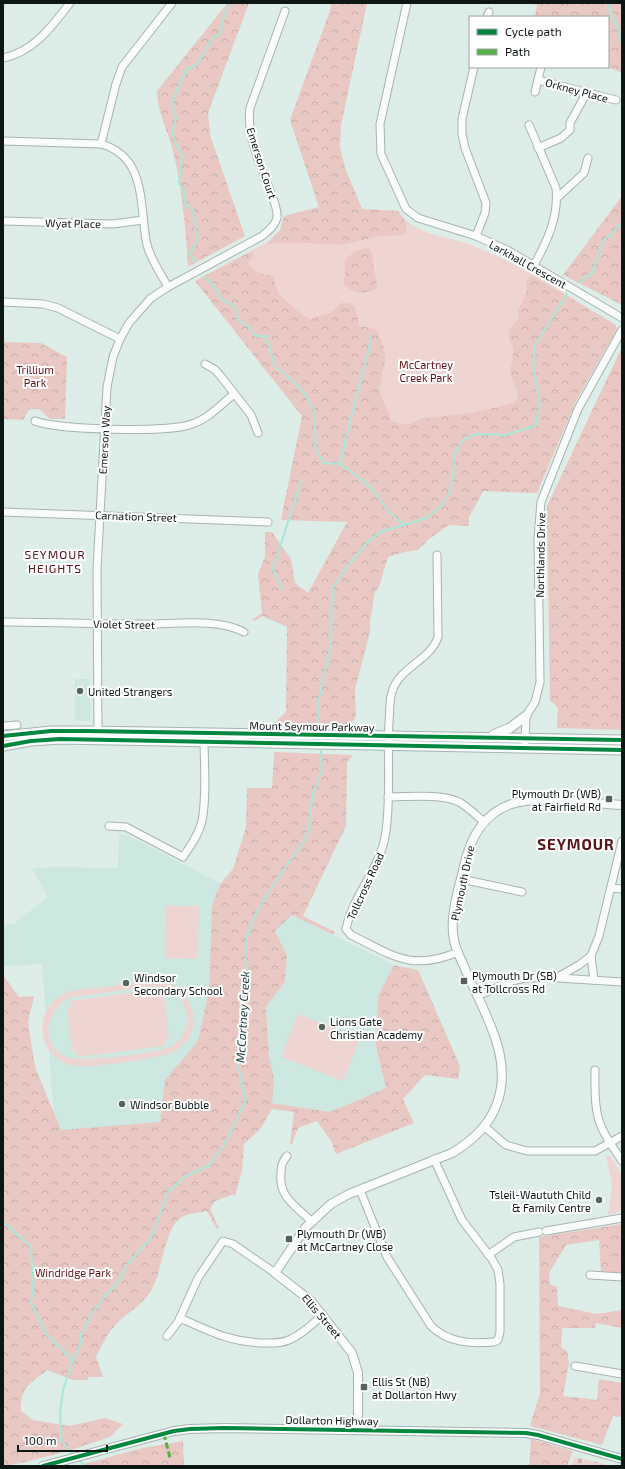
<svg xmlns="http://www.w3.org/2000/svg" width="625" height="1469" viewBox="0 0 625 1469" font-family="'Exo 2',sans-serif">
<defs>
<pattern id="forest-crowns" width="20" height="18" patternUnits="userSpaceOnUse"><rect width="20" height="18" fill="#e9c8c3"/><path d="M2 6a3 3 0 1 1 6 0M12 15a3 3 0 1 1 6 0" fill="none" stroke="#c7aba7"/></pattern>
<pattern id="cemetery-stones" width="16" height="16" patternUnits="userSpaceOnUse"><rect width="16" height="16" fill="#efd5d1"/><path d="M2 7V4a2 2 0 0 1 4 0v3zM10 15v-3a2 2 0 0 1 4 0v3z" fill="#ccb6b3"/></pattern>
</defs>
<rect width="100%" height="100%" fill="#ddede8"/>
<g fill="#cce8e1">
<rect x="75" y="679" width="15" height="42"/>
<path d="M119,834L131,837L221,884L210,999L173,1134L56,1142L42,964L3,966V925L14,924L48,897L32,869L53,867L118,868Z"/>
<path d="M292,915L394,965L378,996L376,1047L386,1088L330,1112L272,1103V1079L269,1056L266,1007L285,982L287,955L275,931Z"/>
</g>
<g fill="#efd5d1" fill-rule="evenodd">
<path d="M330,3H367L341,125L340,147L345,168L362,209L398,211C413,233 435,234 459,241C515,259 566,295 616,325L617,329L576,401L537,493L483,491L469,517L282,511L291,475L302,416L195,281L271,240L280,230L284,216L319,207L290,120L331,8Z"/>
<path d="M166,906H199L198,959L165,958Z"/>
<path d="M154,980C188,981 209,1024 180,1047C177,1050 172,1053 167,1054C152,1059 93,1068 77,1066C65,1065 54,1058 48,1048C43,1040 41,1031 43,1021C45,1009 53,999 64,994C74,989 86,989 97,988C116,985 135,983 154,980ZM153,986C171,986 185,998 187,1015C189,1027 182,1039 172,1046C161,1053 83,1062 70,1058C38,1049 44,1007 73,997Z"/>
<path d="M158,989L159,996L164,995L169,1038L165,1039V1046L77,1057L76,1050L72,1051L67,1008L71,1007L70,1001Z"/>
<path d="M298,1014L360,1038L343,1081L281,1057Z"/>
<path d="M606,1155L610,1156L622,1174V1211L608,1215L612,1185Z"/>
</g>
<g fill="url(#forest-crowns)">
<path d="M226,3H249L208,113L210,135L245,236L188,267C186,229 182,188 173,151C168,130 157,112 157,91L226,5Z"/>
<path d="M330,3H367L341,125L340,147L345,168L362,209L398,211L406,222L407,230L404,235L380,236L341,245L287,242L269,244L268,242L280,230L284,216L319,207L290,120L331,8Z"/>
<path d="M527,3H622V73L608,67V17H535L537,5Z"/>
<path d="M622,196V305L563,275Z"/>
<path d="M369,248C375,258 372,261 374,270C376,278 378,281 376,289C364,296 350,293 343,282L345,275L344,261L355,251Z"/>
<path d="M252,251L254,255L248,263C255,274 261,273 273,276L279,295C287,300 305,320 312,319C314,318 316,317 318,316C332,313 331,313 341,303H349L355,307L359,326L372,328L377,331L385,352V361L379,391L391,420L395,423L409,424L424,418L471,413L514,403L518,399C519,386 513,387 511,376C509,367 514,358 513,349C512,342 507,338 509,331C510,327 515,321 519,320L518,309L525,297L527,291L526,283L531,275L616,325L617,329L576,401L537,493L483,491L469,517V526L449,525L429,539L418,550L405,552L388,557L379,587L375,592L370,621V632L355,689L356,717L349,727L272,725L286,712L287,627L262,616L255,621L252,620L262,613L258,574L265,557V532H272L291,559L295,583L308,593L347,522L281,520L302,416L195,281Z"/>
<path d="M3,342L41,343L67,357L65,419H50C42,413 39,404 28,411L23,420L3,419Z"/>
<path d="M622,347V730L557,728L558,708L550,700L547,506Z"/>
<path d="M274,752L353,755L347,762L346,826L303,916L335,932L334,935L292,915L275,931L287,955L285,982L266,1007L269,1056L274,1079L272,1103L330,1112L386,1088L376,1047L378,996L394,965L418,970L460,1066L458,1079L425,1075L403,1099L414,1123L336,1154L331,1141L317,1121L298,1128L292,1144H290L294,1112L272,1109L261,1128L244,1144L242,1170L235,1196L232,1195L215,1201L210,1209L219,1228L217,1229L207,1211C198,1213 185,1213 178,1220C164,1234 162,1272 151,1291C141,1307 122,1315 111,1330C105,1338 101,1348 96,1357L103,1377H88V1380H73L47,1370C30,1384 20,1387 21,1411L33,1420L69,1426L105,1418L123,1424L110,1437L68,1451L21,1463L3,1466V975L19,997L34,996L28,1022L35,1067L61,1130L160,1122L165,1080L198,1041L209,990L212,906L220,884L233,869L246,827L247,788H272Z"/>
<path d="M622,1224V1275L601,1273L599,1240L566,1245L549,1273L550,1284L557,1287L558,1306L597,1314L622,1310V1328L596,1323L595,1328H562L561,1347L567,1351L569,1363L563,1396L597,1400L599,1379L622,1383V1417L613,1416L602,1445L530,1426L540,1393L539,1237Z"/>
<path d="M531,1439L573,1451L567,1466H529Z"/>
<path d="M183,1441L184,1466H77L138,1449Z"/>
</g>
<path fill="url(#cemetery-stones)" d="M574,1457L605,1464L604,1466H571Z"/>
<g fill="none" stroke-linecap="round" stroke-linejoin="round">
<g stroke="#a8e8d9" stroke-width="2">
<path d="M607,3L617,26L622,43"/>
<path d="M195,262L190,254L197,240L195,217L192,209L187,206L184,197V190L179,183L182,155L177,148L172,131L176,118L172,102L186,70L196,65L213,38C223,34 221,28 223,19C225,14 227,8 229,3"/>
<path d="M206,278L215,288L220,298L235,307L238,320L250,328L252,333L256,336H266L275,366L293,381L304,393L314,410L316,450L324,463L340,464L365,482L376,494L388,511L405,526"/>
<path d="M580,282L592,273L604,241L622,223"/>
<path d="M340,464L351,417L370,345V335"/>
<path d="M282,589L273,569L301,481"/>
<path d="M319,727L318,703L331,643L332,589L349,564L368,542L380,532L426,518L442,505L451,490L455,454L461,442L474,434L505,435L535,426L540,405L533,363L535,345L567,294"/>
<path d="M3,1222L31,1247L33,1286L31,1303L46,1334L73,1360"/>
<path d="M71,1453L61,1440L60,1413L63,1390L73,1360L79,1349L81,1335L90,1317L104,1297L118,1282L129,1262L151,1238L168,1192L186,1176L208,1166L224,1146L245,1101L237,1059L242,1029L247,936L257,912L275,882L307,837L313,794L322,770L321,751"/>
<path d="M80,1461L86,1466"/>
</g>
<defs>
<g id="minor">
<path d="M407,3L380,124L381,154L406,209L418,218L476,236L509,251L622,318"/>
<path d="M487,17L489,12"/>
<path d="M3,58C34,52 52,26 70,3"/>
<path d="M474,67L462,119V134L465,148L486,203L485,213L476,236"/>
<path d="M538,80L616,100"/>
<path d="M535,92L541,67"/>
<path d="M529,125L556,188C559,216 547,242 534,265"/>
<path d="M3,141L101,144C148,157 139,208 147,245C151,260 161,274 168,287"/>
<path d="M101,144L116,84L122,67L172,3"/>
<path d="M538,148L561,138L570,130V123L587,92"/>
<path d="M557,198L584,173L588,158"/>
<path d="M3,221L113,224L143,220"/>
<path d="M3,302L43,304L58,308L120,339"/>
<path d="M205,364L214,369L219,374L251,415L258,433"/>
<path d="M35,421C57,430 171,433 192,424C208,419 222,404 234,394"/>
<path d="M3,512L268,522"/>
<path d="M437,555L438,637C430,661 399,667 392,692C389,701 390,712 389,722C387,758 391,795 386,831C382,867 353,894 346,929L351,935C392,955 411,972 458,952"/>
<path d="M3,622C48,622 93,624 138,624C171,625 215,617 244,632"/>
<path d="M3,726L17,725"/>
<path d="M98,736L97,569L107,387L113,357L120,339L129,323L151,298L168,287L262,236C268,231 275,226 277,218C278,208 273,199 270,191C261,165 246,136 250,108L285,11"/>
<path d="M525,742L526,716L535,702L540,682L538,539L541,502L578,409L622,330"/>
<path d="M388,797C408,797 441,793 459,802C468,807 476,815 483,821"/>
<path d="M109,826L126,827L183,857C190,846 199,835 202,821C207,795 204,764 204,737"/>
<path d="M461,879L522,892"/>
<path d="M611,888L622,889"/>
<path d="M591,956L594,980"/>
<path d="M558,978L622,982"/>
<path d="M477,996L512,981L525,978L558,977L579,965L591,956L599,936L622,841"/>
<path d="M595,1070C595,1086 594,1102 598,1117C602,1133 613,1147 622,1161"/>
<path d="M485,1127L506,1145L527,1151H595L622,1136"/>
<path d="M287,1156C282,1162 281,1166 281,1173C278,1197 296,1206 311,1221"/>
<path d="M360,1190L387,1257L431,1326C448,1343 472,1344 494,1342L498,1340L500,1332V1284L498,1270L492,1259L462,1220L434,1159"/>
<path d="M546,1231L622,1218"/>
<path d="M488,1255L514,1237L539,1232"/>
<path d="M590,1275L622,1277"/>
<path d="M180,1318C211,1332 232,1343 267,1343C276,1343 284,1343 291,1339C303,1334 313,1323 323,1315"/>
<path d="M167,1336L178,1322L198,1278L223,1241L233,1244L275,1273"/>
<path d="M575,1366L622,1374"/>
</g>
<g id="tertiary">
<path d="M358,1430V1373L352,1353L311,1301L275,1273L305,1228L331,1204L349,1194L452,1153C472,1141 488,1127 496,1106C515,1059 484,1013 466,971C462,961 456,951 454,940C449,916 459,889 464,866C484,777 553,802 622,805"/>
<path d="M43,1466L174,1431L190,1429L224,1428L526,1433L538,1435L622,1459"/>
</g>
<g id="secondary">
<path d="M493,735L510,728L526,716"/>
<path d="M3,736L51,731H87L622,740"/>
<path d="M3,746L31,741L60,739L622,750"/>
</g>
</defs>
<use href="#minor" stroke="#a6b3af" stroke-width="9"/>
<use href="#tertiary" stroke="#a6b3af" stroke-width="10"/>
<use href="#secondary" stroke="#a6b3af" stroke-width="11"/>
<use href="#minor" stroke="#fafcfc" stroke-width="7"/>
<use href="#tertiary" stroke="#fafcfc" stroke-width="8"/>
<use href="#secondary" stroke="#fafcfc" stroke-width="9"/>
<path stroke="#54b144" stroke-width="3" stroke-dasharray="6 3" stroke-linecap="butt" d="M164,1434L170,1458"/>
<defs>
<g id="cycleway">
<path d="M3,736L51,731H87L622,740"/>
<path d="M3,746L31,741L60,739L622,750"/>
<path d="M43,1466L174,1431L190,1429L224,1428L526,1433L538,1435L622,1459"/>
</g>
</defs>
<use href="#cycleway" stroke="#fff" stroke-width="6"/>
<use href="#cycleway" stroke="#00873e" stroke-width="4"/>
</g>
<g fill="#55625e" stroke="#fff" stroke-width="1.5">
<circle cx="80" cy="691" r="4"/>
<rect x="605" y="795" width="8" height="8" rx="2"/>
<rect x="460" y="977" width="8" height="8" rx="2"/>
<circle cx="126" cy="983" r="4"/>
<circle cx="322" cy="1027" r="4"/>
<circle cx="122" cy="1104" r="4"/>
<circle cx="599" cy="1200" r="4"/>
<rect x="285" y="1235" width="8" height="8" rx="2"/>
<rect x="360" y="1383" width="8" height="8" rx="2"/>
</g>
<g text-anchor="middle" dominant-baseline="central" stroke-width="4" stroke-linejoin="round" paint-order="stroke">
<g font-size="11" fill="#0c1714" stroke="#fff">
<text transform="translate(577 90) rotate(15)">Orkney Place</text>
<text transform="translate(262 163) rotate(72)">Emerson Court</text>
<text transform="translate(73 223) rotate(1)">Wyat Place</text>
<text transform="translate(528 264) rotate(29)">Larkhall Crescent</text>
<text transform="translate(104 440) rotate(-87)">Emerson Way</text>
<text transform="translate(136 516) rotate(2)">Carnation Street</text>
<text transform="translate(540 555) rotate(-89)">Northlands Drive</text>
<text transform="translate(124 624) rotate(1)">Violet Street</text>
<text transform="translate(312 726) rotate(1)">Mount Seymour Parkway</text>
<text transform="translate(462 883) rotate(-78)">Plymouth Drive</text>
<text transform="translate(365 886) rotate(-65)">Tollcross Road</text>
<text transform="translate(322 1316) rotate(50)">Ellis Street</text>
<text transform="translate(332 1420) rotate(1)">Dollarton Highway</text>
</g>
<g font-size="11" fill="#651018" stroke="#fff">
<text x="426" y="364">McCartney<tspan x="426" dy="13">Creek Park</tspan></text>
<text x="35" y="369">Trillium<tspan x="35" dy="13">Park</tspan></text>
<text x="73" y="1272">Windridge Park</text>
</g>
<g font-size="11" fill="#0c1714" stroke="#fff" text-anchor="start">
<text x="88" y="691">United Strangers</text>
<text x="601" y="793" text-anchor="end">Plymouth Dr (WB)<tspan x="601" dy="13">at Fairfield Rd</tspan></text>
<text x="472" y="975">Plymouth Dr (SB)<tspan x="472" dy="13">at Tollcross Rd</tspan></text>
<text x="134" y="977">Windsor<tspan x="134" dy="13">Secondary School</tspan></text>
<text x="330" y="1021">Lions Gate<tspan x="330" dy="13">Christian Academy</tspan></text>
<text x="130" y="1104">Windsor Bubble</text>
<text x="591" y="1194" text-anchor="end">Tsleil-Waututh Child<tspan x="591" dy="13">&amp; Family Centre</tspan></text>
<text x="297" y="1233">Plymouth Dr (WB)<tspan x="297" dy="13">at McCartney Close</tspan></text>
<text x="372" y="1381">Ellis St (NB)<tspan x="372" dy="13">at Dollarton Hwy</tspan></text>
</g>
<g font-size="12" letter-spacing="1" fill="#591418" stroke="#fff">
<text x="55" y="554">SEYMOUR<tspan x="55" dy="14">HEIGHTS</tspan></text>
</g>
<g font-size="12" font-style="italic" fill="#163e36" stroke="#fff">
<text transform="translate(242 1017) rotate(-87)">McCartney Creek</text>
</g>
<g font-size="15" font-weight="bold" letter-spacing="1" fill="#591418" stroke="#fff">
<text x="576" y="844">SEYMOUR</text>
</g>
</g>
<rect width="625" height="1469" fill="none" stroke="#0c1714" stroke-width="8"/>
<rect x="469" y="16" width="140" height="52" fill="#ffffff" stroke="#9ea2a1"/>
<rect x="477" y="29" width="20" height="6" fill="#00873e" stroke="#9ea2a1"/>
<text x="505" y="36" font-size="12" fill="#0c1714">Cycle path</text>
<rect x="477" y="49" width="20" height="6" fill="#54b144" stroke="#9ea2a1"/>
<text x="505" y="56" font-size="12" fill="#0c1714">Path</text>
<path d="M18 1445v6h89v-6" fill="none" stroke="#0c1714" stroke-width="2"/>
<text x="24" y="1445" font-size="12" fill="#0c1714" stroke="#ffffff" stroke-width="3" paint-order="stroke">100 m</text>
</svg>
